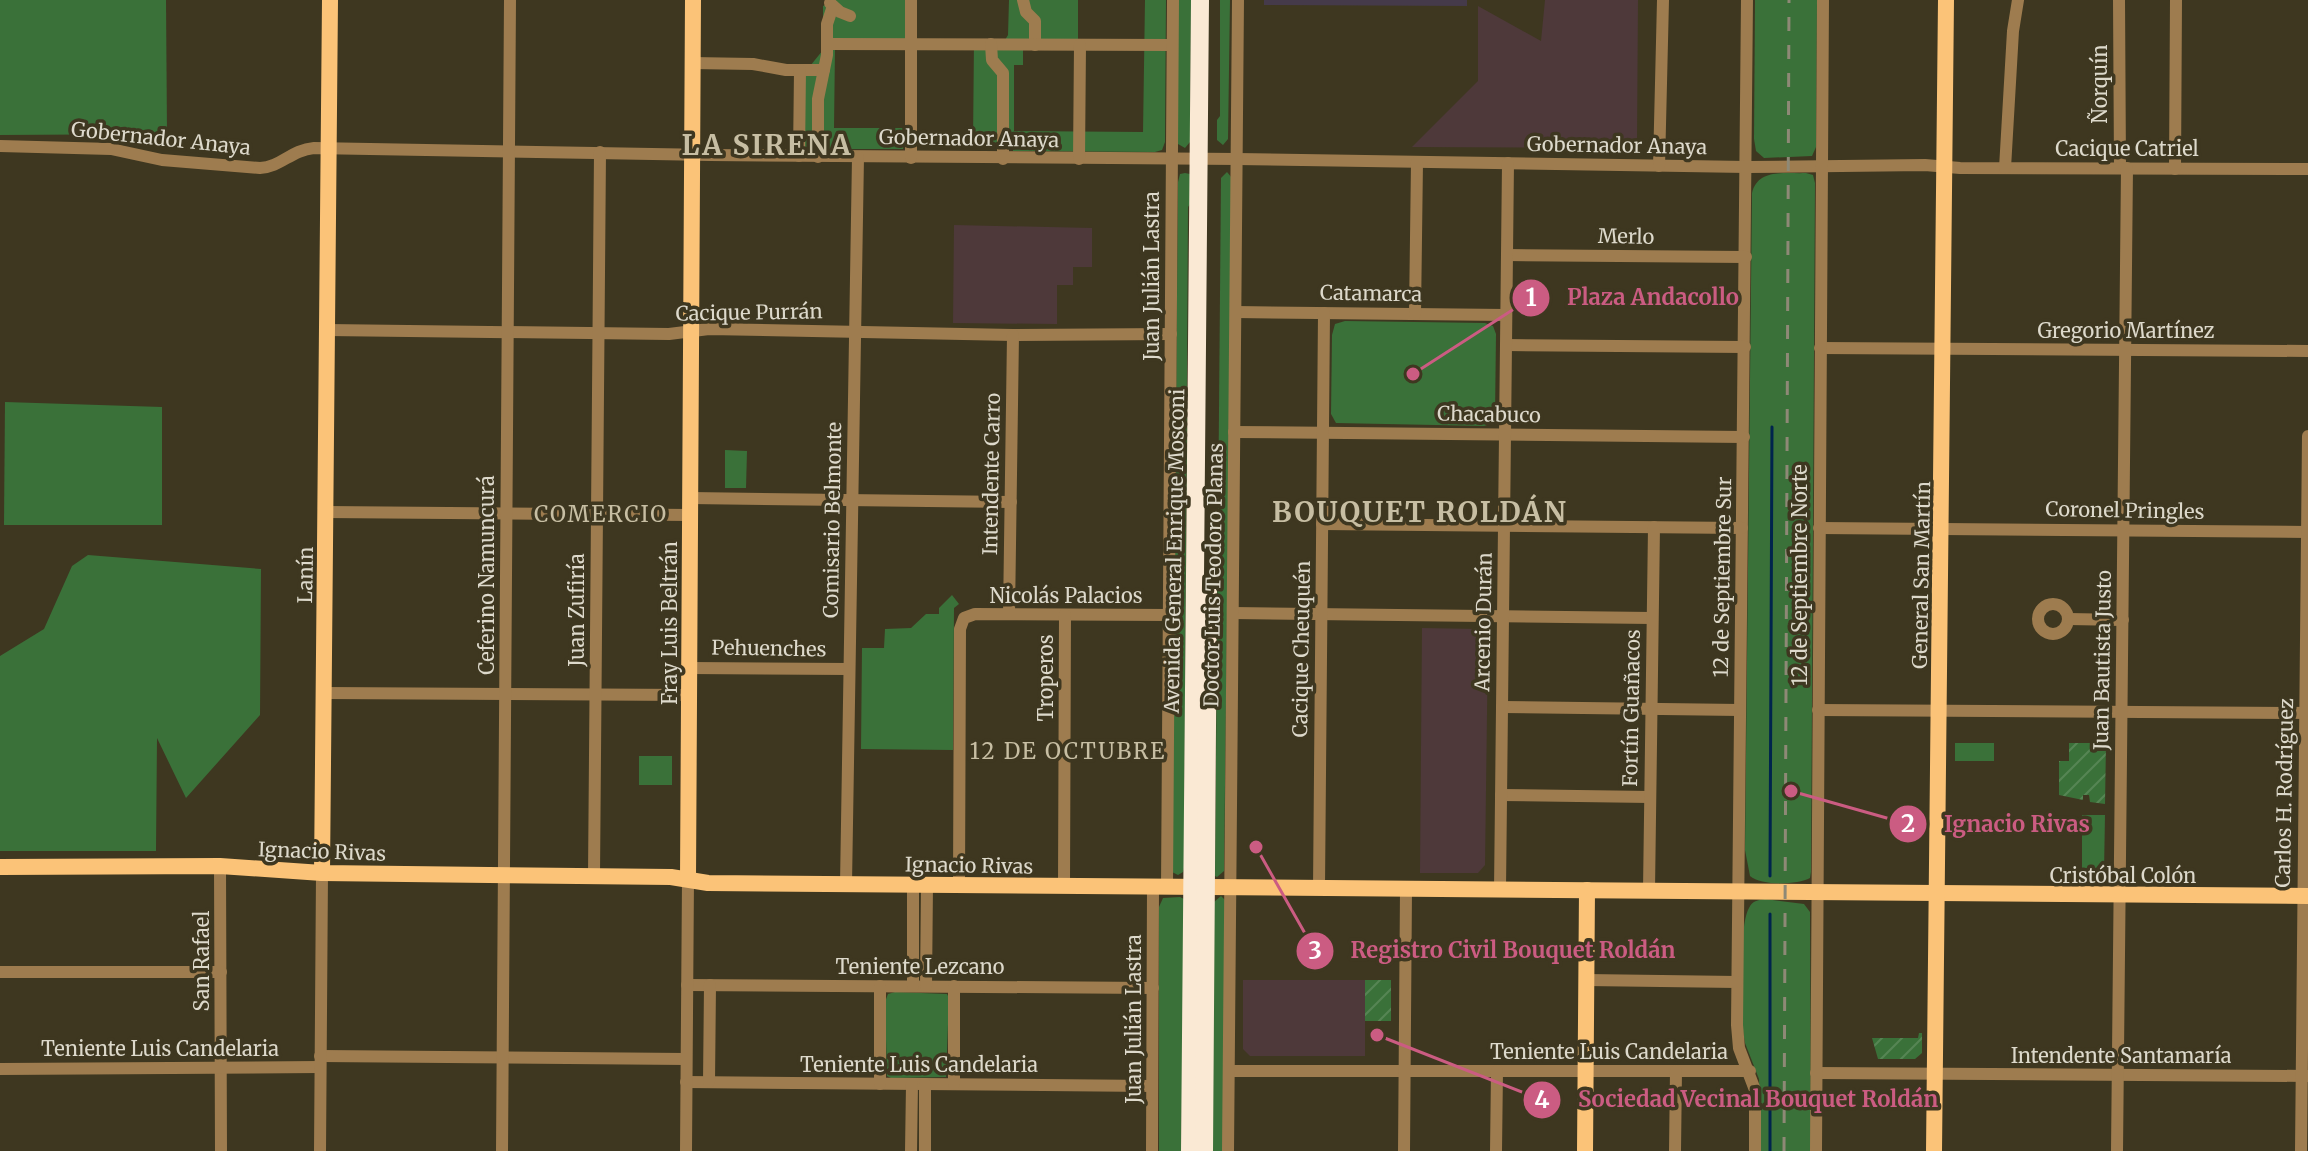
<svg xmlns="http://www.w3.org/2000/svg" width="2308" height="1151" viewBox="0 0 2308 1151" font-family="Merriweather,serif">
<defs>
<pattern id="garden-furrows" width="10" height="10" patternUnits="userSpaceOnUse" patternTransform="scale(2)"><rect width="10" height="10" fill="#3a7139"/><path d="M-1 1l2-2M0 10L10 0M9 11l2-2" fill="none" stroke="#568554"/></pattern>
</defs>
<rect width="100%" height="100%" fill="#3e3720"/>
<g fill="#4e393a">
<path d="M1545,0H1638L1637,143L1630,148L1412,147L1478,81V6L1541,41Z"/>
<path d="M954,225L1092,228V267H1073V285H1057V324L953,323Z"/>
<path d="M1422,628L1480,629L1488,637L1485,865L1478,873H1420Z"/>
<path d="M1243,980H1365V1056H1250L1243,1049Z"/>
</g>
<path fill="#453a4a" d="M1264,0H1467V6L1264,5Z"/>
<g fill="#3a7139">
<path d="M0,0H166L167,134L0,135Z"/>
<path d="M835,0H907V47L835,48L834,128H906L903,149H796L798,81L823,50V6Z"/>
<path d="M1009,0H1078V50H1023V65H1014V131L1143,132L1145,0H1166L1165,142L1162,150L1155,152L1013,151V143L973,142L974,40H1005L1008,35Z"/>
<path d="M1178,0H1191L1190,142L1185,148L1178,144Z"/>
<path d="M1220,0H1230L1228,139L1223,145L1217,140V120L1220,116Z"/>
<path d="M1755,0H1817L1816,147L1812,156L1764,158L1756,151L1754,139Z"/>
<path d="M1227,172L1232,178L1224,871L1217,877L1215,876L1221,178Z"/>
<path d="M1185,173L1190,174L1193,200L1188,207L1184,868L1183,872L1178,875L1172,872L1178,182L1180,174Z"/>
<path d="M1806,173L1813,175L1815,183L1811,872L1810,878C1797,885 1761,886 1750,876L1745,850L1752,193C1758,168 1785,174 1806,173Z"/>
<path d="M1345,321L1485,323L1493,326L1496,334L1495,415L1493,423L1484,426L1336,423L1331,414L1332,335L1335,324Z"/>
<path d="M5,402L162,407V525H4Z"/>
<path d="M725,450L747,451L746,488H725Z"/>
<path d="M88,555L261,569L260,715L186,798L157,738L156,851H0V656L44,629L72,566Z"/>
<path d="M952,595L959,604L954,608L953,750L861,749L862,648H884L885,629L911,628L926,614H939V608Z"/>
<rect x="1955" y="743" width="39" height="18"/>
<rect x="639" y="756" width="33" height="29"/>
<path d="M2082,815H2105L2104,872L2098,878H2082Z"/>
<path d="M1221,896L1225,900L1224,1151H1212L1214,902Z"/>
<path d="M1180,897L1186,900L1181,1151H1159V907L1163,898Z"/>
<path d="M1765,899L1804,904L1810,912L1811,1151H1760L1759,1079L1745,1043L1743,1031C1743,1005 1738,927 1749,908C1752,901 1758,900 1765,899Z"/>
<path d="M895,992L947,994L949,998L946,1077L891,1078L887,1076L885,1002L888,994Z"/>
</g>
<g fill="url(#garden-furrows)">
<path d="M2069,743H2106L2105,804L2090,802L2089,795H2083V800L2059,795V761H2069Z"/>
<rect x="1365" y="980" width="26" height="41"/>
<path d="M1919,1033H1922V1053L1915,1059H1878L1872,1038H1918Z"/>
</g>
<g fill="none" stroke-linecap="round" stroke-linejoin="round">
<g stroke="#00244d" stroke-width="3">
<path d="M1770,876L1772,427"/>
<path d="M1770,914V1151"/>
</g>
<g stroke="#9e7c4f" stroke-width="12">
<path d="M1023,0L1026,12L1035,21V45"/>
<path d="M1747,0L1737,1025L1739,1048L1755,1090V1151"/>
<path d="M2119,0L2120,168"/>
<path d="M830,3L840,12L850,16"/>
<path d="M827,44L1172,45"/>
<path d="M991,44L992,60L1003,73V159"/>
<path d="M692,63L753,64L786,70H824"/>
<path d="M0,146L111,149L162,160L260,168C281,167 291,150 314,148L710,155L1237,159L1747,167L1925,165L1960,168L2308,169"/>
<path d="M799,156L800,70"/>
<path d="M818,157V99L827,55V24L833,6"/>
<path d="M911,158V0"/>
<path d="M1079,159L1080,45"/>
<path d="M1659,166L1663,0"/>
<path d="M2005,168L2013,31L2018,0"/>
<path d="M2175,169L2176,0"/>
<path d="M1507,255L1746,257"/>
<path d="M1236,312L1506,315"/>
<path d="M1415,314L1417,162"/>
<path d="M327,330L669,334L709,329L1013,335L1171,334"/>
<path d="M1506,345L1745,347"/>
<path d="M1820,348L2308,351"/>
<path d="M1234,432L1744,437"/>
<path d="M690,498L1011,502"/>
<path d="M325,512L690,515"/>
<path d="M1322,524L1742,528"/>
<path d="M1819,528L2308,532"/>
<circle cx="2053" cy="619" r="15"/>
<path d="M1233,613L1652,618"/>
<path d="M1009,614L1013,335"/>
<path d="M2069,619L2123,620"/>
<path d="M689,668L849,669"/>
<path d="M324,693L689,695"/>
<path d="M1502,707L1740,710"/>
<path d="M1818,710L2308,713"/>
<path d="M1501,795L1650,797"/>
<path d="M220,866L221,1151"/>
<path d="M594,876L600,152"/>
<path d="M846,884L858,157"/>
<path d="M959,885L960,629L964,618L975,614L1169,615"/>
<path d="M1064,886L1065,615"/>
<path d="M1167,887L1173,0"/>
<path d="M1319,888L1324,313"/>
<path d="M1500,890L1508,163"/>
<path d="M1649,890L1654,527"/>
<path d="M0,972H221"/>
<path d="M1586,980L1737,982"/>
<path d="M687,985L1153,988"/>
<path d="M913,986V885"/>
<path d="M926,986L927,885"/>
<path d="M320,1056L686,1059"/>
<path d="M0,1069L320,1067"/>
<path d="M1229,1071H1750"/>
<path d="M1816,1073L2308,1076"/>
<path d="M686,1082L1152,1086"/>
<path d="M709,1082L710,985"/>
<path d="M880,1084V986"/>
<path d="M954,1084V986"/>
<path d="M320,1151L322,873"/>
<path d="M502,1151L510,0"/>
<path d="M686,1151L688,879"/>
<path d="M911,1151L912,1084"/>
<path d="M925,1151V1084"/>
<path d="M1152,1151L1153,887"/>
<path d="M1228,1151L1238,0"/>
<path d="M1404,1151L1406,890"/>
<path d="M1496,1151L1497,1071"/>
<path d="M1675,1151L1676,1071"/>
<path d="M1816,1151L1823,0"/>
<path d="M2117,1151L2127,168"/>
<path d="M2301,1151L2308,436"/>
</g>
<g stroke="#fbc378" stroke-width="16">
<path d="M0,867L220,866L322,873L671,877L708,883L2308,896"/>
<path d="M322,873L330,0"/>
<path d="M688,879L693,0"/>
<path d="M1585,1151L1587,890"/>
<path d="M1934,1151L1946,0"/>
</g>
<g stroke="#fae9d4" stroke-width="18">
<path d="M1190,1151L1200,0"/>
<path d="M1204,1151L1208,586"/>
</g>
<path stroke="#8e8976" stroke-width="3" stroke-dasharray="14 14" stroke-linecap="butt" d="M1784,1151L1789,0"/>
</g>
<g text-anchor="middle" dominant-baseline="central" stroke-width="7" stroke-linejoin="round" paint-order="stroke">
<g font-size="20" fill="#ddd9cb" stroke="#3e3720">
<text transform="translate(2099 84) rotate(-90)">Ñorquín</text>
<text transform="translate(161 138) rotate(6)">Gobernador Anaya</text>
<text transform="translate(969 138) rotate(1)">Gobernador Anaya</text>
<text transform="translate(1617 145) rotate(1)">Gobernador Anaya</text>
<text x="2127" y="148">Cacique Catriel</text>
<text transform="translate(1626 236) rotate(1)">Merlo</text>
<text transform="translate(1151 276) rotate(-90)">Juan Julián Lastra</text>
<text transform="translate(1371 293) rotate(1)">Catamarca</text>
<text transform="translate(749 312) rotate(-1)">Cacique Purrán</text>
<text x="2126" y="330">Gregorio Martínez</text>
<text transform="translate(1489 414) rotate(1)">Chacabuco</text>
<text transform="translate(991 474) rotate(-89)">Intendente Carro</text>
<text transform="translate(2125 510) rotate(1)">Coronel Pringles</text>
<text transform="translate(832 520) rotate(-89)">Comisario Belmonte</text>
<text transform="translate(1174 551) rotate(-89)">Avenida General Enrique Mosconi</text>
<text transform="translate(305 575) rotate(-89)">Lanín</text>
<text transform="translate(486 575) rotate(-90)">Ceferino Namuncurá</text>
<text transform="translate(1213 575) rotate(-89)">Doctor Luis Teodoro Planas</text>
<text transform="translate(1799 575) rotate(-90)">12 de Septiembre Norte</text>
<text transform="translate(1921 575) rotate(-89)">General San Martín</text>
<text transform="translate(1722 577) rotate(-89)">12 de Septiembre Sur</text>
<text x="1066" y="595">Nicolás Palacios</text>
<text transform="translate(576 610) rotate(-90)">Juan Zufiría</text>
<text transform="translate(1483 622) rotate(-89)">Arcenio Durán</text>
<text transform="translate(669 623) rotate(-90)">Fray Luis Beltrán</text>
<text transform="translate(769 648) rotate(1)">Pehuenches</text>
<text transform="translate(1301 649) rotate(-89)">Cacique Cheuquén</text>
<text transform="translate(2102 660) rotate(-89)">Juan Bautista Justo</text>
<text transform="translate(1045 678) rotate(-90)">Troperos</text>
<text transform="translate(1631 708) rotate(-89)">Fortín Guañacos</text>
<text transform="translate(2284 793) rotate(-89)">Carlos H. Rodríguez</text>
<text transform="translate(322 851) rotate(2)">Ignacio Rivas</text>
<text transform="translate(969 865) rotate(1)">Ignacio Rivas</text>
<text x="2123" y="875">Cristóbal Colón</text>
<text transform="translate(201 961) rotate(-90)">San Rafael</text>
<text x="920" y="966">Teniente Lezcano</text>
<text transform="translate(1133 1019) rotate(-90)">Juan Julián Lastra</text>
<text x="160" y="1048">Teniente Luis Candelaria</text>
<text x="1609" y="1051">Teniente Luis Candelaria</text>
<text x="2121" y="1055">Intendente Santamaría</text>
<text x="919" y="1064">Teniente Luis Candelaria</text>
</g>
<g font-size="22" letter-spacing="2" fill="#c7bea3" stroke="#3e3720">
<text x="601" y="514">COMERCIO</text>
<text x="1068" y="751">12 DE OCTUBRE</text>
</g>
<g font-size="28" font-weight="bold" letter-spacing="2" fill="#c7bea3" stroke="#3e3720">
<text x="767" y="145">LA SIRENA</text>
<text x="1420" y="512">BOUQUET ROLDÁN</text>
</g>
</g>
<path fill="none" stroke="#cb5c82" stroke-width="3" d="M1413 374L1531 298M1791 791L1908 824M1256 847L1315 951M1377 1035L1542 1100"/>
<g fill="#cb5c82" stroke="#3e3720" stroke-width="3">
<circle cx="1413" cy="374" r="8"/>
<circle cx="1791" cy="791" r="8"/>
<circle cx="1256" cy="847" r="8"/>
<circle cx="1377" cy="1035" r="8"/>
<circle cx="1531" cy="298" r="20"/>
<circle cx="1908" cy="824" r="20"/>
<circle cx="1315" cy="951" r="20"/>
<circle cx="1542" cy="1100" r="20"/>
</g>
<g font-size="24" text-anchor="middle" font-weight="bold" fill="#fff">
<text x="1531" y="306">1</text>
<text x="1908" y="832">2</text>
<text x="1315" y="959">3</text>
<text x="1542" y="1108">4</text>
</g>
<g font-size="22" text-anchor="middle" font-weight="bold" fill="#cb5c82" stroke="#3e3720" stroke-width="7" stroke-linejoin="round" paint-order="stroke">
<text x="1653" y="305">Plaza Andacollo</text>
<text x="2017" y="832">Ignacio Rivas</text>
<text x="1513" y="958">Registro Civil Bouquet Roldán</text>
<text x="1758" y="1107">Sociedad Vecinal Bouquet Roldán</text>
</g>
</svg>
